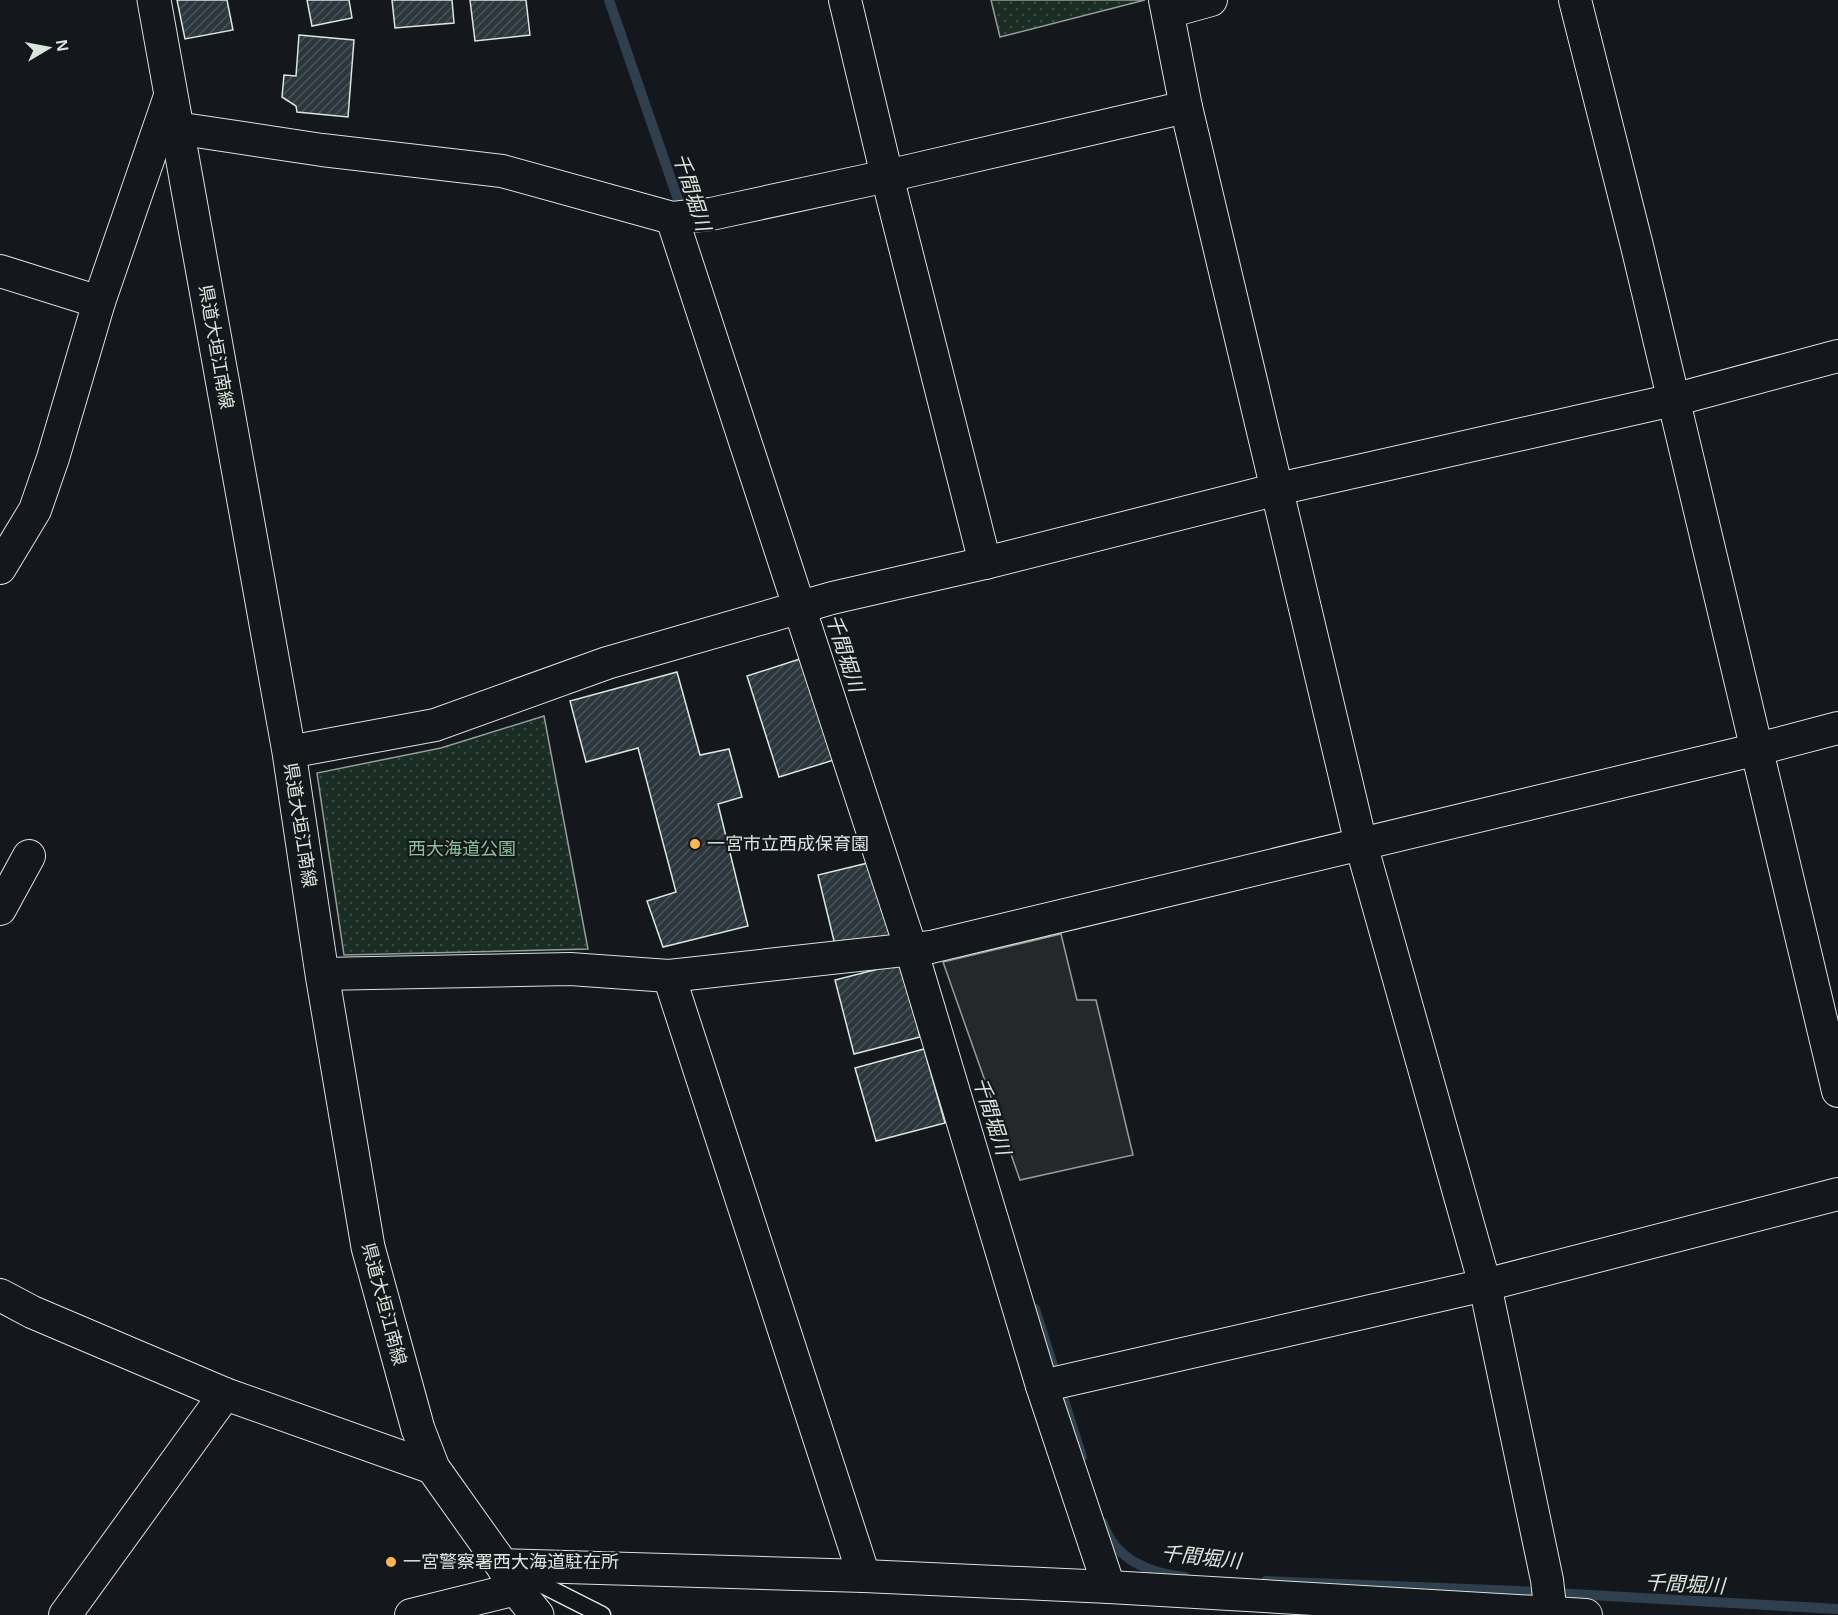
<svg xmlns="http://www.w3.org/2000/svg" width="1838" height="1615" viewBox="0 0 1838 1615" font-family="Arial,'Noto Sans JP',sans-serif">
<defs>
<pattern id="grass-dots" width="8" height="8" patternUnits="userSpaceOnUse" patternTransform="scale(1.5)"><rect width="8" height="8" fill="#1a2d24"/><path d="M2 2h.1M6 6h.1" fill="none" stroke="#3b4b43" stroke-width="1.8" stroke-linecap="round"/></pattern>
<pattern id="building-hatch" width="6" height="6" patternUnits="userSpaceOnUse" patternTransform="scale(1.5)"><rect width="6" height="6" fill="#2c363c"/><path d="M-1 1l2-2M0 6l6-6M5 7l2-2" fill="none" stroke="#4a5358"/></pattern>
</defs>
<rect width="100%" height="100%" fill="#14181c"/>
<g fill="url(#grass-dots)" stroke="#939e99" stroke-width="1.5">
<path d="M991,0H1145L1000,37Z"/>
<path d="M544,716L588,949L344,955L317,773L441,748Z"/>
</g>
<path fill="#24282b" stroke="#939e99" stroke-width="1.5" d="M1061,934L1077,1000H1096L1133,1155L1020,1180L943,962Z"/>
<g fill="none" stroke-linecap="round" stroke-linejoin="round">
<g stroke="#2f3f4d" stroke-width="10">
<path d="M609,0L683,214"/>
<path d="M1035,1309L1082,1457"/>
<path d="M1103,1523C1114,1559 1150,1574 1185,1577"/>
<path d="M1266,1581L1518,1591L1838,1609"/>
</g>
</g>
<g fill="url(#building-hatch)" stroke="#d8e6dc" stroke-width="1.5">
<path d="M177,0H227L233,30L185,39Z"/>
<path d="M307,0H349L352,18L312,26Z"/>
<path d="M392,0H452L454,23L395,28Z"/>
<path d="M470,0H526L530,35L475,41Z"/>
<path d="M299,35L354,40L348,117L297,112L296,106L282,97L284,75L296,76Z"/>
<path d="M806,657L837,759L779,777L747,676Z"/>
<path d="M677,672L700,755L729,749L742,797L718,804L748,926L663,947L647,901L676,892L638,748L586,762L570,701Z"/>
<path d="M872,862L890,936L836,949L818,875Z"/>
<path d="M902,963L920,1037L854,1054L835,980Z"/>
<path d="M924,1049L945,1123L876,1141L855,1068Z"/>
</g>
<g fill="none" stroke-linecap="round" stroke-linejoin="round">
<defs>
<path id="service" d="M517,1572L602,1615"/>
<g id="minor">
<path d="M845,0L887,176L985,563"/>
<path d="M1165,0L1186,107L1361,844L1485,1285L1547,1580L1551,1615"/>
<path d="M1575,0L1637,246L1838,1091"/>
<path d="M1168,12L1211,0"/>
<path d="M176,128L322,150L502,171L672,218L711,214L887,176L1186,107"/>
<path d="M672,218L911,949L1042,1386L1109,1587"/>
<path d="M0,271L99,302"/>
<path d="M0,568L35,510L53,458L99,302L170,96"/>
<path d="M289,752L435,725L607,663L832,598L985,563L1278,489L1673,400L1838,356"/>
<path d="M0,909L29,856"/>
<path d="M322,974L570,969L669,976L931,947L1758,749L1838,728"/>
<path d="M669,976L864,1576"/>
<path d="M0,1295L32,1312L225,1394L433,1468"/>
<path d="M1042,1386L1485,1285L1838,1194"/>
<path d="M502,1565L864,1576L1109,1587L1586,1615"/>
<path d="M65,1615L225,1394"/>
<path d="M411,1615L516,1589"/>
</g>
<path id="secondary" d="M154,0L289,752L322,974L368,1247L418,1429L433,1468L502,1565L516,1589L537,1615"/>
</defs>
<use href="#service" stroke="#d8e6dc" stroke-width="19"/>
<use href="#minor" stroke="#d8e6dc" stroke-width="34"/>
<use href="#secondary" stroke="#d8e6dc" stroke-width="35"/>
<use href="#service" stroke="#14181c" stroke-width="16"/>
<use href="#minor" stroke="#14181c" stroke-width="32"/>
<use href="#secondary" stroke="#14181c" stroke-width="33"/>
</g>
<g fill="#ffb74d" stroke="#14181c" stroke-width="2">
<circle cx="695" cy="844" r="6"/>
<circle cx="391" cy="1562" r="6"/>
</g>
<g text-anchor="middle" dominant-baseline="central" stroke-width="4.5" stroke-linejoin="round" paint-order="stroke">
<g font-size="18" fill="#d8e6dc" stroke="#14181c">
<text transform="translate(216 347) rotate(80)">県道大垣江南線</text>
<text transform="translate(300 825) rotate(81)">県道大垣江南線</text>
<text transform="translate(384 1304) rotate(75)">県道大垣江南線</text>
</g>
<g font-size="18" fill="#d8e6dc" stroke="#14181c" text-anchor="start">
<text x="707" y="844">一宮市立西成保育園</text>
<text x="403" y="1562">一宮警察署西大海道駐在所</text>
</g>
<g font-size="18" fill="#8ac095" stroke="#14181c">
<text x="462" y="849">西大海道公園</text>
</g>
<g font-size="20" font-style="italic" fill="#d8e6dc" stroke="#14181c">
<text transform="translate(692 192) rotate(72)">千間堀川</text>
<text transform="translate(845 653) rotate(72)">千間堀川</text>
<text transform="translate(992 1116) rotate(72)">千間堀川</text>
<text transform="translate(1201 1557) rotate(6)">千間堀川</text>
<text transform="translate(1685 1584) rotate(3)">千間堀川</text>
</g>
</g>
<g transform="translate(48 48) rotate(80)" stroke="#14181c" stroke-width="4.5" paint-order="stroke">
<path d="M0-4.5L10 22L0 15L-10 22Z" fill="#d8e6dc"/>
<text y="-9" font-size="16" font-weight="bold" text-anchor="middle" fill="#d8e6dc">N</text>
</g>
</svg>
